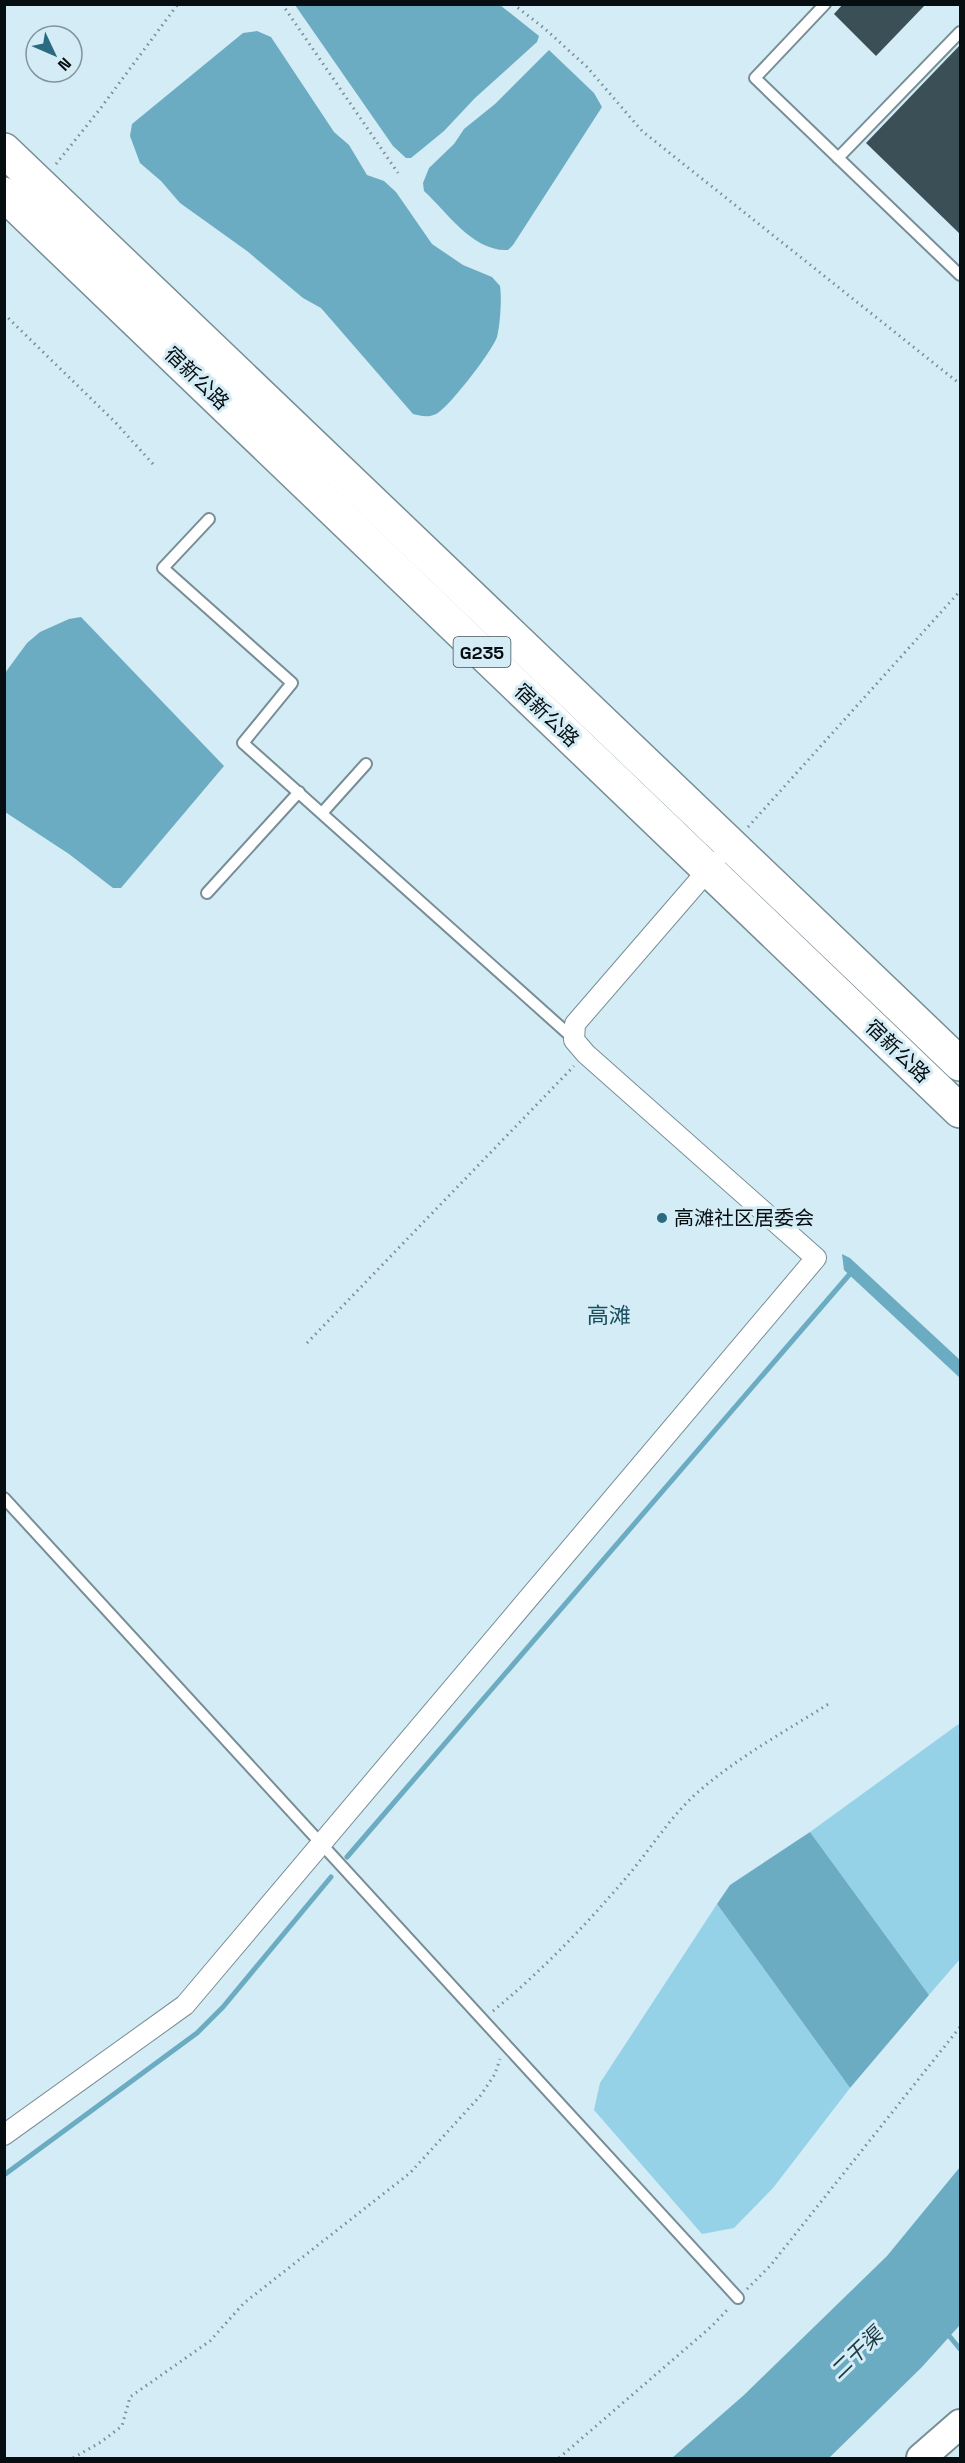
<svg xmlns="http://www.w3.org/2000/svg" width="965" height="2463" viewBox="0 0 965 2463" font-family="'Space Grotesk','Noto Sans SC',sans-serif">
<rect width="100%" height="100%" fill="#d4ecf5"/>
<g fill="#95d2e8">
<path d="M960,1723V1959L929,1995L810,1832Z"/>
<path d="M717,1904L850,2088L773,2188L734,2228L702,2234L594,2110L600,2083Z"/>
</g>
<g fill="#6bacc2">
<path d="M295,5H500L539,36L537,42L475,98L444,131L411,158H406L393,146Z"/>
<path d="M257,31L271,37L334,132L349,145L367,175L384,181L396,192L432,244L463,265L492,277L500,286C502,298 500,326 497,337C493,350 448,409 436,414C428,418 421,416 413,414L321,308L303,298L247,251L180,203L161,181L140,163L130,136L132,124L243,33Z"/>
<path d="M549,50L594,93L602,107L513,245L508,250C473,252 447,212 424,191L423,183L429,168L454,144L464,129L495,104Z"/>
<path d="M81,617L224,766L121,888H113L69,854L5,812V673L27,643L40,632L69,619Z"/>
<path d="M842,1254L850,1258L960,1360V1378L844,1270Z"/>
<path d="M810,1832L929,1995L850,2088L717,1904L730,1885Z"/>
<path d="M960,2167V2325L921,2368L829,2458H672L744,2395L887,2256Z"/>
</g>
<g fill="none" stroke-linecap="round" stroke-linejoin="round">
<g stroke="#6bacc2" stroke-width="5">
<path d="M347,1857L849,1275"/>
<path d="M4,2175L197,2033L223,2007L331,1877"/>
<path d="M946,2332L960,2349"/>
</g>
</g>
<g fill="#3b4f57">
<path d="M843,4H926L876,56L834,14Z"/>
<path d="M960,45V234L866,143Z"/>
</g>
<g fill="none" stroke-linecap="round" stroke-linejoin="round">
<defs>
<g id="lane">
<path d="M825,4L755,78L960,275"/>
<path d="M838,158L960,32"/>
<path d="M209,519L163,568L292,683L243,743L574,1039"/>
<path d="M322,813L366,764"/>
<path d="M207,893L299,792"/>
<path d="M4,1498L738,2298"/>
</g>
<path id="street" d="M4,2135L185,2005L816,1258L586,1054L574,1040L575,1024L715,862"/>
<path id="secondary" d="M921,2458L960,2424"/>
<g id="highway">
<path d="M4,150L960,1064"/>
<path d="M4,194L960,1111"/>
</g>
</defs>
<use href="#lane" stroke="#788e96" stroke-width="14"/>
<use href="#street" stroke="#788e96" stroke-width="22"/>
<use href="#secondary" stroke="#788e96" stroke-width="32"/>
<use href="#highway" stroke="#788e96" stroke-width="36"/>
<g stroke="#7b8c93" stroke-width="3" stroke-dasharray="1.5 4.5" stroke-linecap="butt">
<path d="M282,4L398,173"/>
<path d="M513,4L544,28L587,67L642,131L960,384"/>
<path d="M56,164L100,109L178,4"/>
<path d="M4,314L115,422L153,464"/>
<path d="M748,827L960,591"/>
<path d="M307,1343L574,1066"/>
<path d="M493,2011C543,1970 589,1922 631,1872C653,1845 672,1815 698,1792C738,1757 786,1731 830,1703"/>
<path d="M747,2289L770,2266L960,2027"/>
<path d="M73,2458L101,2442L122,2426L130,2397L210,2341L244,2303L410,2173L481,2095L495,2074L500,2059"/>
<path d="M559,2458L712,2326L728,2309"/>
</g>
<use href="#lane" stroke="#fff" stroke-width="10"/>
<use href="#street" stroke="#fff" stroke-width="20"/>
<use href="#secondary" stroke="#fff" stroke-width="28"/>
<use href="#highway" stroke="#fff" stroke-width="33"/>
</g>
<circle fill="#2b6b7f" stroke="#d4ecf5" stroke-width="2" cx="662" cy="1218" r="6"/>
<g text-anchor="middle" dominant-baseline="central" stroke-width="6" stroke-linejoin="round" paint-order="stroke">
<rect fill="#d4ecf5" stroke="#445155" stroke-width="1.5" x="453.5" y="637" width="57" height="30" rx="4.5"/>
<g font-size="18" font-weight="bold" fill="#060e11">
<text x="482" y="652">G235</text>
</g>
<g font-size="20" fill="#060e11" stroke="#d4ecf5">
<text transform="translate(197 378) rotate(44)">宿新公路</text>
<text transform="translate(547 715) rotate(44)">宿新公路</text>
<text transform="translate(898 1051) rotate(44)">宿新公路</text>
</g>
<g font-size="20" fill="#060e11" stroke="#d4ecf5" text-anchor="start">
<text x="674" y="1218">高滩社区居委会</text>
</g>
<g font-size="21" font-style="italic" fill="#193943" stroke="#d4ecf5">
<text transform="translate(856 2353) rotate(-44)">二干渠</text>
</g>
<g font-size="22" fill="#1a4e5e" stroke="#d4ecf5">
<text x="609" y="1315">高滩</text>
</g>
</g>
<rect width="965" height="2463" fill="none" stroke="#060e11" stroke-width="12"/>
<g transform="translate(54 54) rotate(134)"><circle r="28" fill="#d4ecf5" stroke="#82939a" stroke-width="1.5"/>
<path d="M0-4.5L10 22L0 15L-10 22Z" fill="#2b6b7f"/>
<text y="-9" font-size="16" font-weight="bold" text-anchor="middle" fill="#060e11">N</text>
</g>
</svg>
